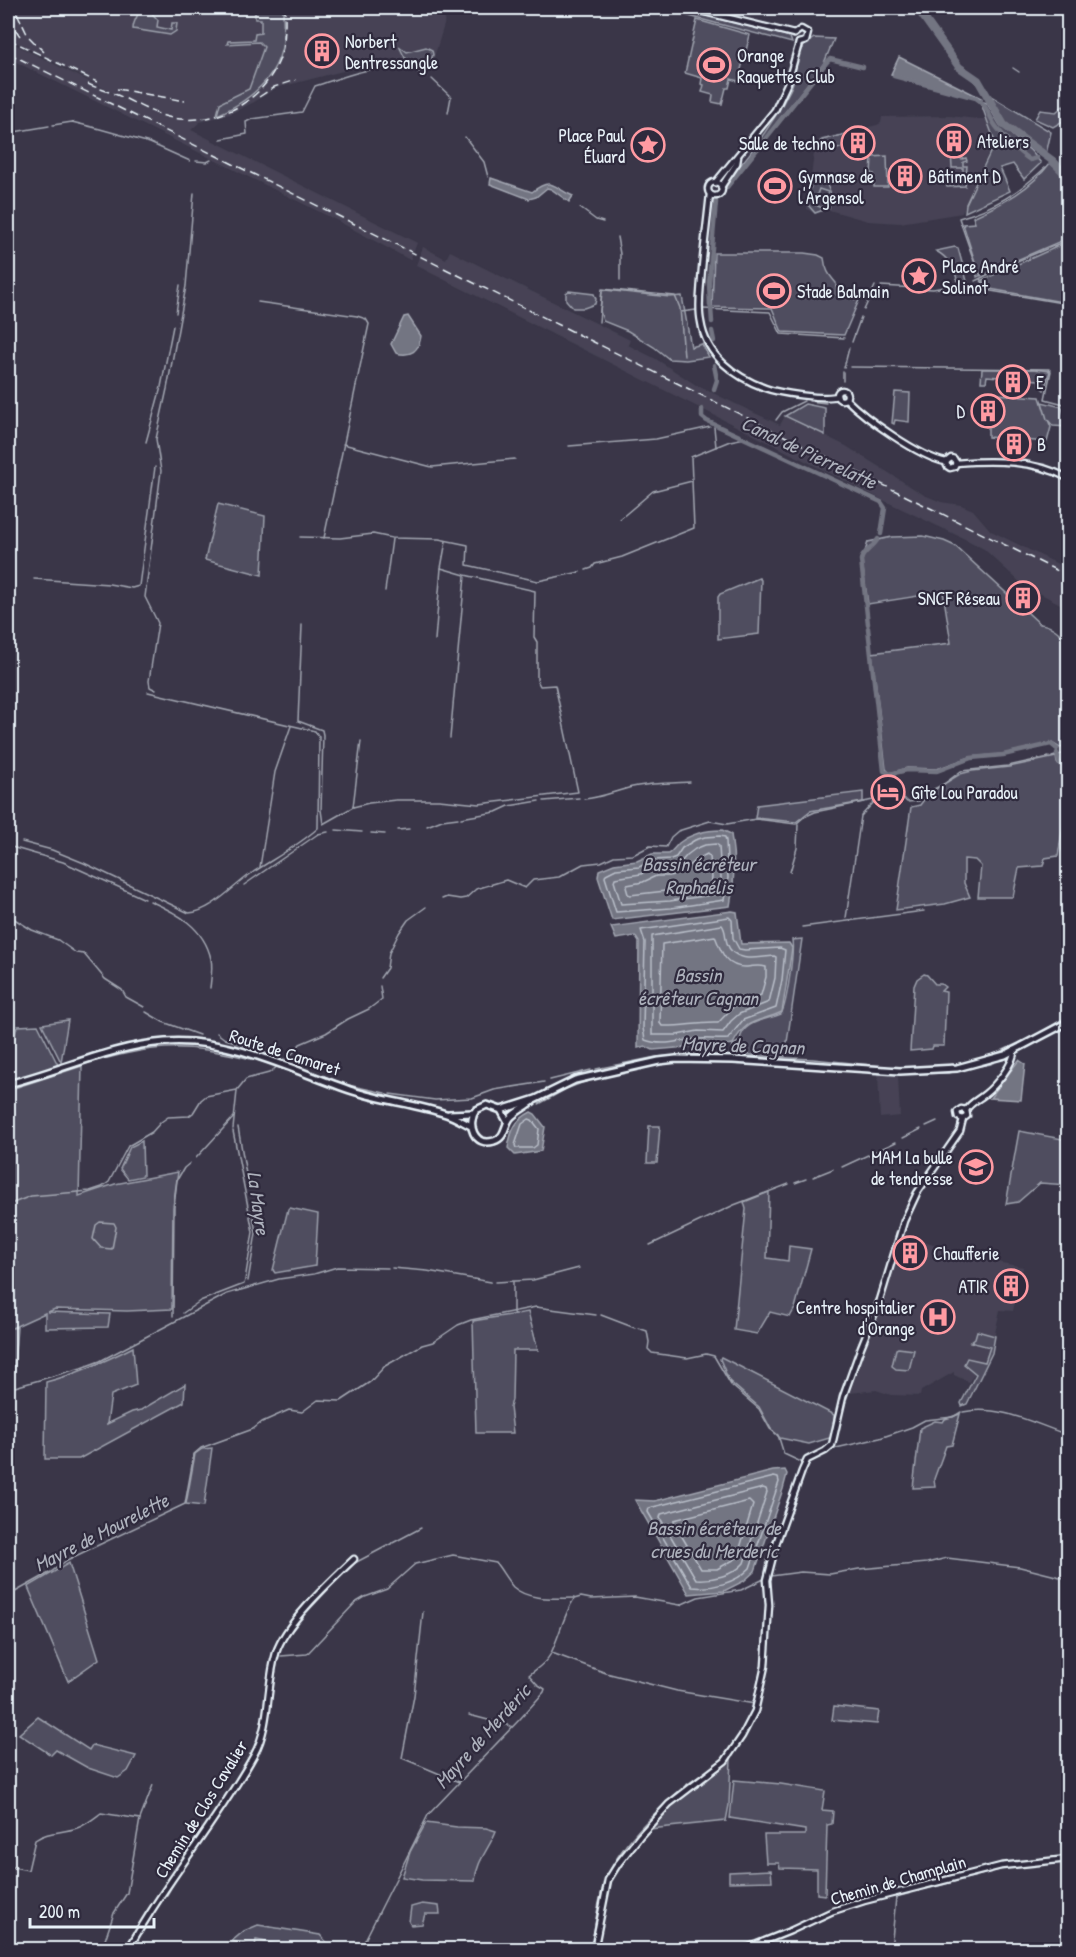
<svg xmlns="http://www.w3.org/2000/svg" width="1076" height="1957" viewBox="0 0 1076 1957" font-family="'Patrick Hand',sans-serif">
<rect width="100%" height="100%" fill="#3a3648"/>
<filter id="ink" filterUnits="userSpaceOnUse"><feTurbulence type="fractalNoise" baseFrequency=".0167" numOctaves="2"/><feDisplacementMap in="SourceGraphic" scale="12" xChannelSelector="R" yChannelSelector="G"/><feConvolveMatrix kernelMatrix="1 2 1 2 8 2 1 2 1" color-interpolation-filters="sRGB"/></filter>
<g filter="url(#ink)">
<g fill="#464354">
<path d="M8,8H446L444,25L430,70L406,59H381L359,67L276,88L254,102L230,114L200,122L191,130L417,243L410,260L336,220L8,58V41L126,100L8,38Z"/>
<path d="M950,116L987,120L992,136L991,147L962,213L900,223L868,221L829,210L814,213L807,209L815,145L820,139L877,125L881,123L882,117Z"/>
<path d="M423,247L446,259L450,251L630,340L628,345L656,359L696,385L780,425L785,416L846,446L924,495L941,502L961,505L973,510L991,531L1068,569V608L1022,584L984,549L969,541L883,500L429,272L416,265Z"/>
<path d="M878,1074L898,1076L900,1116L880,1118Z"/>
<path d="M903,1234L975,1258L1023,1267L1013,1311L1000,1310L991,1352L986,1363L980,1364L969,1382L954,1375V1372L921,1391L920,1396L891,1395L876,1390L850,1393L862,1356H864L868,1336L879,1313Z"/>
</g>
<g fill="#504e5f" stroke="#9ca0ac" stroke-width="1.5">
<path d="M140,8H147L158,20L157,27L171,30L172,23H177L176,31L170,35L133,29C133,20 139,16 140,8Z"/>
<path d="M246,8H283C283,18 284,30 283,41C278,78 249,101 217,115L220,103L249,89L264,47L259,42L227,44L228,41L254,40L255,34L261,33V19H255V9H246Z"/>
<path d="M658,8H674L787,36L790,37L792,43Z"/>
<path d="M697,20L750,35L738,81L731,79L729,88H726L722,104L712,102L713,95L702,92L704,85L701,84L702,78L685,73Z"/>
<path d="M814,38L834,39L824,63L725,188V184C749,156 774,122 790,90C802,67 787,56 814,38Z"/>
<path d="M399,46L407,52L426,47L432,50L433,55L430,63L424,62L422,66L405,58Z"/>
<path d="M989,95L1051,132L1046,154L1010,128L1004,121Z"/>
<path d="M980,101L987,103L1000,125L1031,151L1041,163L1024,179L1013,164L1000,168L1010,191L965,212L966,204L995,142Z"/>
<path d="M1063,106L1068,113V118L1053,127L1035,119L1040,110L1056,112Z"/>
<path d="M855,132L846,146L831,151L816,150V146L822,140Z"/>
<path d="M951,152H959V158L962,159L966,158L967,161L963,162V166H967L965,186L947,187L946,181H937V179H942V177L963,176V168H952Z"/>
<path d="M887,156L888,187H874V174H871L872,157Z"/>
<path d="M1050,163L1068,180V238L977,277L976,265L963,224L975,223L973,217C1002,204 1031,189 1050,163Z"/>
<path d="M821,183L827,185L832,197L826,199L828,192L819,189L814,204L822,208L825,201L830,202L829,208L815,213L808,205L811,184Z"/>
<path d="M1068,242V303L990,289L982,280Z"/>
<path d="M955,247L958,248L967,281L958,282C954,268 949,258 936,251Z"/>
<path d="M714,253H804L818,255L824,258C825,269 829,275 836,283V295L859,300L844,335L782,332L772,308L712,307Z"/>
<path d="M605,290L670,297L682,296L691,347L702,344L709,357L686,360L669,359L654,347L628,331L603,321L600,311L602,292Z"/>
<path d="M569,291L594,294L596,299L595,304L584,308H573L566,300V293Z"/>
<path d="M982,369H1034L1050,371L1044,390L1039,386V380L987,376L986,382H981Z"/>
<path d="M895,392L910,393L909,422L895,420L894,424L892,423Z"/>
<path d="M995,394L1040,397L1047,419L1042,402L1062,407L1064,414L1068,415V427L1053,426L1048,420L1051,427L1047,442L988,437V428L991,427L993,395Z"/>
<path d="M805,404L825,408V435L785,416Z"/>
<path d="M218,504L265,516L262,575L205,560Z"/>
<path d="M923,536L944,541L955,546L1040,624C1052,625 1060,633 1068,642V746L1060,748L1052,743L1003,754L970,757L937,769L907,768L890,773L886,769L872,653L951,643L943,592L868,604L862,561L868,542L892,537Z"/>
<path d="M759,578L761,580L759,634L718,639V597L720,594Z"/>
<path d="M1056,757L1057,763L1068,769V796L1058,856L1045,858L1043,866L1019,868L1013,897H978L981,866L975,860L964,859V883L970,897L945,904L896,910L911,807L920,805L929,793L960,774L972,771L1009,767Z"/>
<path d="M863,792V802L810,811L796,822L755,818L757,805Z"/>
<path d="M802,939L785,1056H759L732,1052L733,1045L740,1041C741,1021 767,1020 781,1014C787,1004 794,952 792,940Z"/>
<path d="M924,974L927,975L935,984H941L945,987L941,991L946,992L944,1046H933L932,1049L910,1051L914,986L917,979Z"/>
<path d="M68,1020L61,1062L42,1024Z"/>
<path d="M38,1025L58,1065L11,1082L9,1069L16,1029L18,1026Z"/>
<path d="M82,1066L79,1196L115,1184L178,1172L173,1207L172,1309L127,1311L55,1309L48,1312L110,1314L108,1327L45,1328V1313L12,1328L17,1327L13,1381L8,1383V1090Z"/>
<path d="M649,1126H660L657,1163H647Z"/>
<path d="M1019,1131L1068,1140V1185L1040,1183L1018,1202L1006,1204Z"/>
<path d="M142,1141L143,1176L128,1179L120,1169L130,1147Z"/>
<path d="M769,1192L767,1258L788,1261L789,1246L811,1249L795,1308L790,1317L770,1312L757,1334L734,1330L746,1209L744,1202Z"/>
<path d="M290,1208L318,1214L315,1266L275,1273L273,1270L288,1209Z"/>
<path d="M528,1312L538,1350H513L512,1400L510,1407L513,1433H476L473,1321Z"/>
<path d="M977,1331L995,1336L992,1353L967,1404L962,1406L961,1403L976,1374L964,1364L967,1358L985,1362L990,1347L970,1342L975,1338Z"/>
<path d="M133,1347L136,1385L111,1395L107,1424L132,1412L141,1410L185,1384L184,1402L79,1459H45L46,1382C77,1374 104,1362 133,1347Z"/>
<path d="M898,1348L914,1350L909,1370L896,1369L892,1366L896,1349Z"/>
<path d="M721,1357L834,1415L833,1437L809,1444L780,1438L771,1429L759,1407L729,1381L720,1359Z"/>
<path d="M960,1414L952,1445L946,1446L934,1479L935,1487L913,1488L920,1428L935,1421L943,1422L945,1419Z"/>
<path d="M212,1448L204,1506L186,1504L195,1454L202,1449Z"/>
<path d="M69,1563L99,1659L68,1681L28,1587Z"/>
<path d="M834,1706L879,1711L877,1724L832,1720Z"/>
<path d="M38,1717L89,1750L92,1745L136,1756L128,1771L118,1778L88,1768L56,1750L51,1755L19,1734Z"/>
<path d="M731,1759L729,1805L726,1821L649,1829L669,1807L707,1780Z"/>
<path d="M734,1780L781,1784L825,1791L822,1810L833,1811L832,1824L827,1825L825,1895L817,1894V1869L780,1868L779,1863H766L764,1835H805V1830L730,1818Z"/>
<path d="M426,1823L457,1827L486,1828L496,1831C489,1849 476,1862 475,1881L422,1880L402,1877L410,1852Z"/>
<path d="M771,1870L772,1881L729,1882V1872Z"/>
<path d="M422,1904L439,1906L440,1914H425L422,1924L411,1925L409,1922L411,1907Z"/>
<path d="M258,1925L320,1935L330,1946L358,1949H300L256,1940L255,1947L232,1941L244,1931Z"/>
</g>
<g fill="#737482" stroke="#a2a6b1" stroke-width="1.5">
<path d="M899,57L983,99L891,74Z"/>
<path d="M491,178L532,192C553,176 553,188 573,196L569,202L551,189L547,188L536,197L529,199L490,184Z"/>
<path d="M408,316L421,336C419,351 411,357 396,353L391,344L404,317Z"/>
<path d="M722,830L731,834C735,858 735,882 730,906L612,920L598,877L599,870L614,864L637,861L652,854H668C673,851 675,847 679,843C692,833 706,830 722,830Z"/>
<path d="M732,911L737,912L741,944L789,943L792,948L782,1012C758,1023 747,1017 733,1044L723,1046L698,1045L688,1047L653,1050L645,1046L638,1048L639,942L635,936L616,939L611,927Z"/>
<path d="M1019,1060L1025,1064L1021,1100L990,1098Z"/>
<path d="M531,1112L535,1114L545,1127L541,1151L515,1155L508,1148C511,1130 515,1120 531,1112Z"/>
<path d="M785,1470L787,1474L783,1489L755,1571L744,1581L724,1591L689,1594L635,1500L655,1501L773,1471Z"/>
</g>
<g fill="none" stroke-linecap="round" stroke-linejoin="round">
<g stroke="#b9bfc9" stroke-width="1.5">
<path d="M720,836L725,837L726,841L728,878L724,900L671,908L616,912L605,877L606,874L616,869L639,867L653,860L671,859L676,857L682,848L695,840L705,837Z"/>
<path d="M716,844L719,846L721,878L718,894L670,901L621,904L614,881L615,878L641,874L654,867L673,866L680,863L687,855L695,849L705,845Z"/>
<path d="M707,854L710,857L712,878L710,886L630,895L628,894L626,887L627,885L643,882L656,876H669L680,873L694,861Z"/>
<path d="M729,917L732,920L733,938L739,949L745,950L780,948L785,950L782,980L776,1008L743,1020L728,1039C718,1040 708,1038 698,1039C680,1040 663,1047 645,1040L643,1028L645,942L641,930Z"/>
<path d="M722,925C726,930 725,937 727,943C733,963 757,958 774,956L776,957L775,978L769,1002L739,1014L731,1021L723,1032L698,1031L677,1035H652V936Z"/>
<path d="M715,936C721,952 726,968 747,967C753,966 759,965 766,967V977L761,995L734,1006L718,1023C699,1022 681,1027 662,1026L660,1023L662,944Z"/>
<path d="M529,1119L532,1120L539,1129L537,1145L533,1148H516L515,1145L522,1124Z"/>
<path d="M774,1477L778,1478L779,1482L750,1568C736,1583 712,1589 692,1587L648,1512L649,1508Z"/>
<path d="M763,1488L766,1489L767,1492L744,1563C733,1576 712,1580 696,1579L660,1518L661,1514Z"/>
<path d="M749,1501L753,1505L737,1558L717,1569H701L674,1523V1520Z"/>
</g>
<g stroke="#a2a6b1" stroke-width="1.5">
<path d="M946,8L950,11"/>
<path d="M1013,68L1019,72"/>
<path d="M432,79L451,97L448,113"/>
<path d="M53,125L72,122L100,129L150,143L190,161"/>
<path d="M8,133L49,126"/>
<path d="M465,137L484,162L488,177"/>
<path d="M221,139L247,134L246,122L252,119L302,112L315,86C349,76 393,55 426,76"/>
<path d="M196,161L207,162L211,160"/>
<path d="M580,208L596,220L603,222"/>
<path d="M617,237L620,254V280"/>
<path d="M981,276L975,264L959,218C995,208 1019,192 1046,167"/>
<path d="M980,279L986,288L991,291L1068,304"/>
<path d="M975,281L1005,266L1068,240"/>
<path d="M881,286L933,289L968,283"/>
<path d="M258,302L357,316L366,319L369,324L324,538"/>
<path d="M703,309L770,312L781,334L844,338"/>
<path d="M864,310L875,286"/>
<path d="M681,312L696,310"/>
<path d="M176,313L180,285"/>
<path d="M599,322L602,289L675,296L680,308L684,356"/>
<path d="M852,342L861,317"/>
<path d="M850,367L1049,369L1051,371L1045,399L1064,404L1068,413"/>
<path d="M844,368L849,348"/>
<path d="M843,381V372"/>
<path d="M809,401L826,403"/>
<path d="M776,420L782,412L804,401"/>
<path d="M714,427L716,447"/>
<path d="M146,442L161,387L173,326"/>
<path d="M343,444L432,467L515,459"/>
<path d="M569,446L656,439L710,427"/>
<path d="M620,519L653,491L692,481"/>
<path d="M300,537L340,538L373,534L392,538L439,539L468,545L467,565L538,581L580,572"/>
<path d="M586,570L592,568L595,564L622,557L694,528L691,457L730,441L745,438"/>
<path d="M34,579L109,584L132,588L139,586L155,467"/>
<path d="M385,591L392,539"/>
<path d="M302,625L298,721L322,730L323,735L321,810L323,824L353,807L361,741"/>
<path d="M435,640L441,568L446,541"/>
<path d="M156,690L150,687L149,681L158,623L145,597L161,471L156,439L167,389L186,286L194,193"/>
<path d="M450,738L465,576"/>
<path d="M1067,753H1068"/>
<path d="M1052,757L1062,754"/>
<path d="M584,799C599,798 611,793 625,789C646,783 669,783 690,782"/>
<path d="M544,801L579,798"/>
<path d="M353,807L369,803L396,800H439L479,804L578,792L555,685L540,686L537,680V642L534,637L535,591L465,575L441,568"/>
<path d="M461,818L496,812L509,806L539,801"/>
<path d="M427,826L442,820L458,818"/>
<path d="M336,830L362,832"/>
<path d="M398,830L409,829"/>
<path d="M371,833L385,834"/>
<path d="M22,842L52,850L84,863L189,913C211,912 234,885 252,873C273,859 298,846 318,828L319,737L315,731L148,692"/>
<path d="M8,846L63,862L145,899"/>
<path d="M260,867L275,772L291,726"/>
<path d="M790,872L797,848L798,824"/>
<path d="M244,885L318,834L328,832"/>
<path d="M442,899L447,897L460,899L466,898L476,889L506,880L525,888L533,880L559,877L583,864L601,862L614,856L633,855L650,846L666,847L671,837L678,831L710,821L727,824L756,819L796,824L804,817L815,812L883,798H903L907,802L919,801L928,792L944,784L961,771L1008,766L1049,757"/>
<path d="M150,901C177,913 204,927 211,959C213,967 211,979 210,988"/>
<path d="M8,915L32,930L58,940L76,953L84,954L105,979L122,990L126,997L144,1007"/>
<path d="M846,918L861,816L874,802"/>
<path d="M802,927L924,911"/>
<path d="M380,978L387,968L389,953L399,933L408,920L426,907"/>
<path d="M146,1012L163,1022L199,1035"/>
<path d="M217,1033L225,1039L252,1047L283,1061"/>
<path d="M1038,1034L1068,1016"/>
<path d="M986,1058L1034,1036"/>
<path d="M257,1060L270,1064"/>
<path d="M283,1061L293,1053L300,1044L326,1033L348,1019L369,1009L382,999L380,986"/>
<path d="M284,1061L315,1073"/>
<path d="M720,1062L857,1071"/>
<path d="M664,1064L684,1062"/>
<path d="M948,1066L972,1061"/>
<path d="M979,1066L991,1064"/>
<path d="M893,1067H928"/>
<path d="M282,1068L352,1093"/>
<path d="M65,1069C98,1061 130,1050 165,1048C194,1046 224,1053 252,1059"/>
<path d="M596,1069L656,1057L696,1054L813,1059L890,1067"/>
<path d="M620,1072L657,1065"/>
<path d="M862,1072L888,1073"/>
<path d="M903,1074L949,1073L975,1067"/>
<path d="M321,1075L342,1083"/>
<path d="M550,1080L591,1070"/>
<path d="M348,1085L385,1093"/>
<path d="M8,1087L57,1072"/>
<path d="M390,1094L435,1100L472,1098L494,1090L544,1082"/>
<path d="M539,1104L566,1089L592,1079"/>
<path d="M926,1126L937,1121"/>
<path d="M238,1127L247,1180"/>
<path d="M233,1129L237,1091"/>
<path d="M903,1138L921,1129"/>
<path d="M196,1158L234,1117"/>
<path d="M842,1167L896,1142"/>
<path d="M813,1177L833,1169"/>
<path d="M795,1183L806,1179"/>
<path d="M8,1205L31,1196L90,1191L102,1187L109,1182L128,1146L152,1132L161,1122L168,1117L189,1116L193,1113L201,1100L206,1096L237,1090L246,1079L269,1073L278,1066"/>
<path d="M100,1222L114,1223L116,1227L112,1249L101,1248L93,1239L96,1225Z"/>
<path d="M650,1245L734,1205L789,1184"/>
<path d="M392,1268L427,1271L491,1282"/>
<path d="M248,1281L256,1233L252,1209"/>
<path d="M496,1282L533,1280L579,1268"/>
<path d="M183,1313L200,1301L244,1284L245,1280L253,1232L233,1131"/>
<path d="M513,1313V1282"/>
<path d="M601,1315L635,1328"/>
<path d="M173,1316L174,1207L177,1180L184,1168L190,1163"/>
<path d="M638,1328L647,1331L649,1342L648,1349L652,1353L687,1358L706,1354L714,1356L731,1385L759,1409L770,1429L778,1435L784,1454L801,1462"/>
<path d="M8,1389L81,1368L100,1361L227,1294L279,1279L314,1274L337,1267L388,1268"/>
<path d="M963,1412C999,1404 1035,1424 1068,1435"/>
<path d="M836,1448L880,1438L912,1427L925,1420L953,1417L961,1412"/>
<path d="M812,1460L831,1450"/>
<path d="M771,1576L801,1572L830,1574L859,1569L927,1563L947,1558L1020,1567L1068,1579"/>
<path d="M764,1579L766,1610"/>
<path d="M8,1596L51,1572L67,1560L185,1504L194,1454L201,1448L253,1429L262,1422L289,1410L302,1412L318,1400L341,1401L370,1382L385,1366L422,1345L433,1342L458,1325L471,1320L536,1307L596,1315"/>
<path d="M307,1612L351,1565L421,1528"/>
<path d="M423,1612L414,1696L402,1758L459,1782"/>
<path d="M281,1647L285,1639L303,1617"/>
<path d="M552,1653L606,1673L677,1691L755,1704"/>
<path d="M281,1656L307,1654L355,1603L365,1597L387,1589L415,1564L453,1555L496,1563C502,1571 507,1580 513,1587C529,1601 554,1598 574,1598"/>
<path d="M270,1703L279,1652"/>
<path d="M469,1715L511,1726"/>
<path d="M243,1779L252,1762"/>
<path d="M686,1785L720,1762L736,1741L749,1717"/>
<path d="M1036,1864L1068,1862"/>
<path d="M8,1866L28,1870L35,1840C48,1831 62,1833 77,1828C86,1825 93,1819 101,1813L140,1819"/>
<path d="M167,1895L181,1870"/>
<path d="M880,1899L890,1897"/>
<path d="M835,1913L845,1909"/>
<path d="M139,1936L163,1899"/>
<path d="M762,1944L805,1926"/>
<path d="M97,1950L105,1940L114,1913L127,1893L140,1819L153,1785"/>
<path d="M360,1950L428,1815L520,1719L544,1692L545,1689L537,1684L529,1675C536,1669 545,1664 550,1655C559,1638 563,1616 574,1599L581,1597L591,1599L635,1597L680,1605L698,1597L741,1590L764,1579L767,1561L802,1462"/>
<path d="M591,1950C595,1927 597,1903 605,1881C619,1845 653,1814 681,1789"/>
<path d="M891,1950L896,1897L1011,1867"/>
</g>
<g stroke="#737482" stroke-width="4.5">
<path d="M894,76L976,98C988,105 989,119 998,129C1007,140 1018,152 1030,160L1037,158"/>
<path d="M727,187L826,63L830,59L863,67"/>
<path d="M710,306L709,282L716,202"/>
<path d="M711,308L712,322"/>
<path d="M712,331L714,341"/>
<path d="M714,389L717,380L714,365"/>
<path d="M702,409V417L707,421L881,502L885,508L881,534"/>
<path d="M868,624L861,560C863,551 873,548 878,539"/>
<path d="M868,628L884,771L890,774L907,770L937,771L971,758L1003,755L1051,744L1057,749"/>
<path d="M1057,753L1059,762L1068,766"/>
<path d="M1068,811L1063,849L1065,853L1068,854"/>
</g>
<path stroke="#737482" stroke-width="8" d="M917,8L959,67L978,80L1004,125L1053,161L1068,177"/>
<defs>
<g id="tertiary">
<path d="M688,8L794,34"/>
<path d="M794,34L801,29L808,33L806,41L799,43"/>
<circle cx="715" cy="189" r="7"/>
<path d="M715,183L775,110L788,82L799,43"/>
<path d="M721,187L737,163L738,157"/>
<path d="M710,194C707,224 703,251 701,281C700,294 698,309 701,322C706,356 735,377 765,388C778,393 825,400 837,396"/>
<circle cx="842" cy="395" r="5"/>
<path d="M846,399C865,418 919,457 946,462"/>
<path d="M946,462L947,466L950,468L954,467L956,463"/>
<path d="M946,462L951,458L954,459L956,463"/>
<path d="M956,463C994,460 1035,460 1068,478"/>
<path d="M963,1119L958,1117L957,1112L961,1109L966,1110"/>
<path d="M128,1950C165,1882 217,1822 254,1755C271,1724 266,1686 276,1653C285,1623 331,1581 354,1559"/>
<path d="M594,1950L608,1880L618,1864L640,1836L669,1804L725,1761L742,1736L755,1711L765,1666L769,1605L767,1580L777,1541L802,1471L807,1460L825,1451L832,1445L843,1397L861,1347L880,1300L904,1221L917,1193L960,1131L963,1119L967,1116L966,1110C971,1102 978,1100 985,1094C995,1086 1015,1063 1014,1050"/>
<path d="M742,1950L790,1931L833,1911L864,1901L1001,1866L1068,1859"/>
</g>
<g id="secondary">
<path d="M8,1084C61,1071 110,1046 165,1042C231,1037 293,1071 353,1091C384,1101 416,1104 446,1114C455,1117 463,1122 471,1126"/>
<path d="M501,1110L536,1099L575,1080L659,1061L676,1059L733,1060L900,1071L957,1068L1005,1055L1068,1022"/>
<path d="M449,1114L473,1113"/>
<path d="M507,1121L501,1110L487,1105L476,1110C466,1124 474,1147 494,1141C506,1137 504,1126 510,1118C516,1111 526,1107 533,1101"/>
</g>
</defs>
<use href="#tertiary" stroke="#e8f1f8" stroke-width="9"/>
<use href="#secondary" stroke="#e8f1f8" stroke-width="10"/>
<use href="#tertiary" stroke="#2f2a3d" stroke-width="4.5"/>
<use href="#secondary" stroke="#2f2a3d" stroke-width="5"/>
<g stroke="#e8f1f8" stroke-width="1.5" stroke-dasharray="9 4.5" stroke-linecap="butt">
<path d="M17,13L28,36L44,52"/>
<path d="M8,18L20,36"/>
<path d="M8,39L97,82"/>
<path d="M8,53L1068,576"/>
<path d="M88,84C99,89 111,92 122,97C139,105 155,115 173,118C218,126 264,101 280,58C286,41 285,24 285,8"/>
<path d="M117,89L185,101"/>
<path d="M259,97L274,87L296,80"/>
</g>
</g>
</g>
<defs>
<symbol id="building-ring" viewBox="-11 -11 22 22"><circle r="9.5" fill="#2f2a3d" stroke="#ff9aa2" stroke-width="1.5"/><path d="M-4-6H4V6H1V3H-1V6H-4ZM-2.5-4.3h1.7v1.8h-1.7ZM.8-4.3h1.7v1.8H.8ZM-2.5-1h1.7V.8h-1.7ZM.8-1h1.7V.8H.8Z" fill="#ff9aa2"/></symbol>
<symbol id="stadium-ring" viewBox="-11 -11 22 22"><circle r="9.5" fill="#2f2a3d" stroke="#ff9aa2" stroke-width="1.5"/><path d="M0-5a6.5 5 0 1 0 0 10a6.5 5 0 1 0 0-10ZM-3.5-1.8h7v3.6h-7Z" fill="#ff9aa2"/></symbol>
<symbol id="sight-ring" viewBox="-11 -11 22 22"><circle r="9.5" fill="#2f2a3d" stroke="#ff9aa2" stroke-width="1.5"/><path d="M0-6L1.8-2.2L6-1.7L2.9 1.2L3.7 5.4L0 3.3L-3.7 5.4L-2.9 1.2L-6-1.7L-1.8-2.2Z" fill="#ff9aa2"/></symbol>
<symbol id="hotel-ring" viewBox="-11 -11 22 22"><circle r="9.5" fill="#2f2a3d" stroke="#ff9aa2" stroke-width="1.5"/><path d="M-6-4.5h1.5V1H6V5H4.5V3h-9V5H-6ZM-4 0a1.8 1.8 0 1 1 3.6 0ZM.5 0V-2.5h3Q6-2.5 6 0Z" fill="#ff9aa2"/></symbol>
<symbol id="school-ring" viewBox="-11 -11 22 22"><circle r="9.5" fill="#2f2a3d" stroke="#ff9aa2" stroke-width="1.5"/><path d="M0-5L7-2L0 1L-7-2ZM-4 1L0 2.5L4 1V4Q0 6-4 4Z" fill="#ff9aa2"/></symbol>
<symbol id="hospital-ring" viewBox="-11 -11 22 22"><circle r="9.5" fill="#2f2a3d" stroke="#ff9aa2" stroke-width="1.5"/><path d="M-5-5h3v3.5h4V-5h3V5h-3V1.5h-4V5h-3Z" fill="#ff9aa2"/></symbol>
</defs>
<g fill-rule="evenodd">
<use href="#building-ring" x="303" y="32" width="38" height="38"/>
<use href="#stadium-ring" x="695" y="46" width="38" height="38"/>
<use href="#building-ring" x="935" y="122" width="38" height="38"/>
<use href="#building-ring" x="839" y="124" width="38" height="38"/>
<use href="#sight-ring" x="629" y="126" width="38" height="38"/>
<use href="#building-ring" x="886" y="157" width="38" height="38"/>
<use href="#stadium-ring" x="756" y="167" width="38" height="38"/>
<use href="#sight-ring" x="900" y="257" width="38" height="38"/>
<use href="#stadium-ring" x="755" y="272" width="38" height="38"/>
<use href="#building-ring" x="994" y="363" width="38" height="38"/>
<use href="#building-ring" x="969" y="392" width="38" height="38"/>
<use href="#building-ring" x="995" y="425" width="38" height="38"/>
<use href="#building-ring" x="1004" y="579" width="38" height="38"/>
<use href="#hotel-ring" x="869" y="773" width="38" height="38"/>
<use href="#school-ring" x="957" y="1148" width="38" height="38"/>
<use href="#building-ring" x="891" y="1234" width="38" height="38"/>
<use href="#building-ring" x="992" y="1267" width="38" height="38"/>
<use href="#hospital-ring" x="919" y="1298" width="38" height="38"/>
</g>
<g text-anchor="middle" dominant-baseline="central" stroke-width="4.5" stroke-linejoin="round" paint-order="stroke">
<g font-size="18" fill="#e8f1f8" stroke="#2f2a3d" text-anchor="start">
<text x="345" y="41">Norbert<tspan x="345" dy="21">Dentressangle</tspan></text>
<text x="737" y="55">Orange<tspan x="737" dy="21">Raquettes Club</tspan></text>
<text x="625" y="135" text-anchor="end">Place Paul<tspan x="625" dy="21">Éluard</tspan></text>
<text x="977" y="141">Ateliers</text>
<text x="835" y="143" text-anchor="end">Salle de techno</text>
<text x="798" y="176">Gymnase de<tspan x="798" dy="21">l'Argensol</tspan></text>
<text x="928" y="176">Bâtiment D</text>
<text x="942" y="266">Place André<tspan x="942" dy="21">Solinot</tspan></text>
<text x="797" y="291">Stade Balmain</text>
<text x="1036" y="382">E</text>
<text x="965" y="411" text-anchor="end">D</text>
<text x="1037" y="444">B</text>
<text x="1000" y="598" text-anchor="end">SNCF Réseau</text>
<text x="911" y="792">Gîte Lou Paradou</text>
<text x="953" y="1157" text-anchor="end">MAM La bulle<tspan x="953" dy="21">de tendresse</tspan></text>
<text x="933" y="1253">Chaufferie</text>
<text x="988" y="1286" text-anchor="end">ATIR</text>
<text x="915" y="1307" text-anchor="end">Centre hospitalier<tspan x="915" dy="21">d'Orange</tspan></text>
</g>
<g font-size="18" fill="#e8f1f8" stroke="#2f2a3d">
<text transform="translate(285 1052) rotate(18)">Route de Camaret</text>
<text transform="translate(201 1809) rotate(-58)">Chemin de Clos Cavalier</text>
<text transform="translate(898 1880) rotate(-16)">Chemin de Champlain</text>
</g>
<g font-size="20" font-style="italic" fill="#aeb2bd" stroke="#2f2a3d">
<text transform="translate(809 452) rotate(25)">Canal de Pierrelatte</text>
<text x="699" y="863">Bassin écrêteur<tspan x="699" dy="23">Raphaélis</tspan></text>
<text x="698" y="974">Bassin<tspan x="698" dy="23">écrêteur Cagnan</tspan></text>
<text transform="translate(743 1045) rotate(2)">Mayre de Cagnan</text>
<text transform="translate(259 1203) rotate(82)">La Mayre</text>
<text x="714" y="1527">Bassin écrêteur de<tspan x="714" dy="23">crues du Merderic</tspan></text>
<text transform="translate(101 1532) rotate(-27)">Mayre de Mourelette</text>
<text transform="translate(482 1736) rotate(-48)">Mayre de Merderic</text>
</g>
</g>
<rect width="1076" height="1957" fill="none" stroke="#2f2a3d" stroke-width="30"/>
<rect x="15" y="15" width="1046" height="1927" fill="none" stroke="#e8f1f8" stroke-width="2" filter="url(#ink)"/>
<path d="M30 1918v9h124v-9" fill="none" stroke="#e8f1f8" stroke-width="3"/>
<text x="39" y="1918" font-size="18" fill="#e8f1f8" stroke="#2f2a3d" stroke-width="4.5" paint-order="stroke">200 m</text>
</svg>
